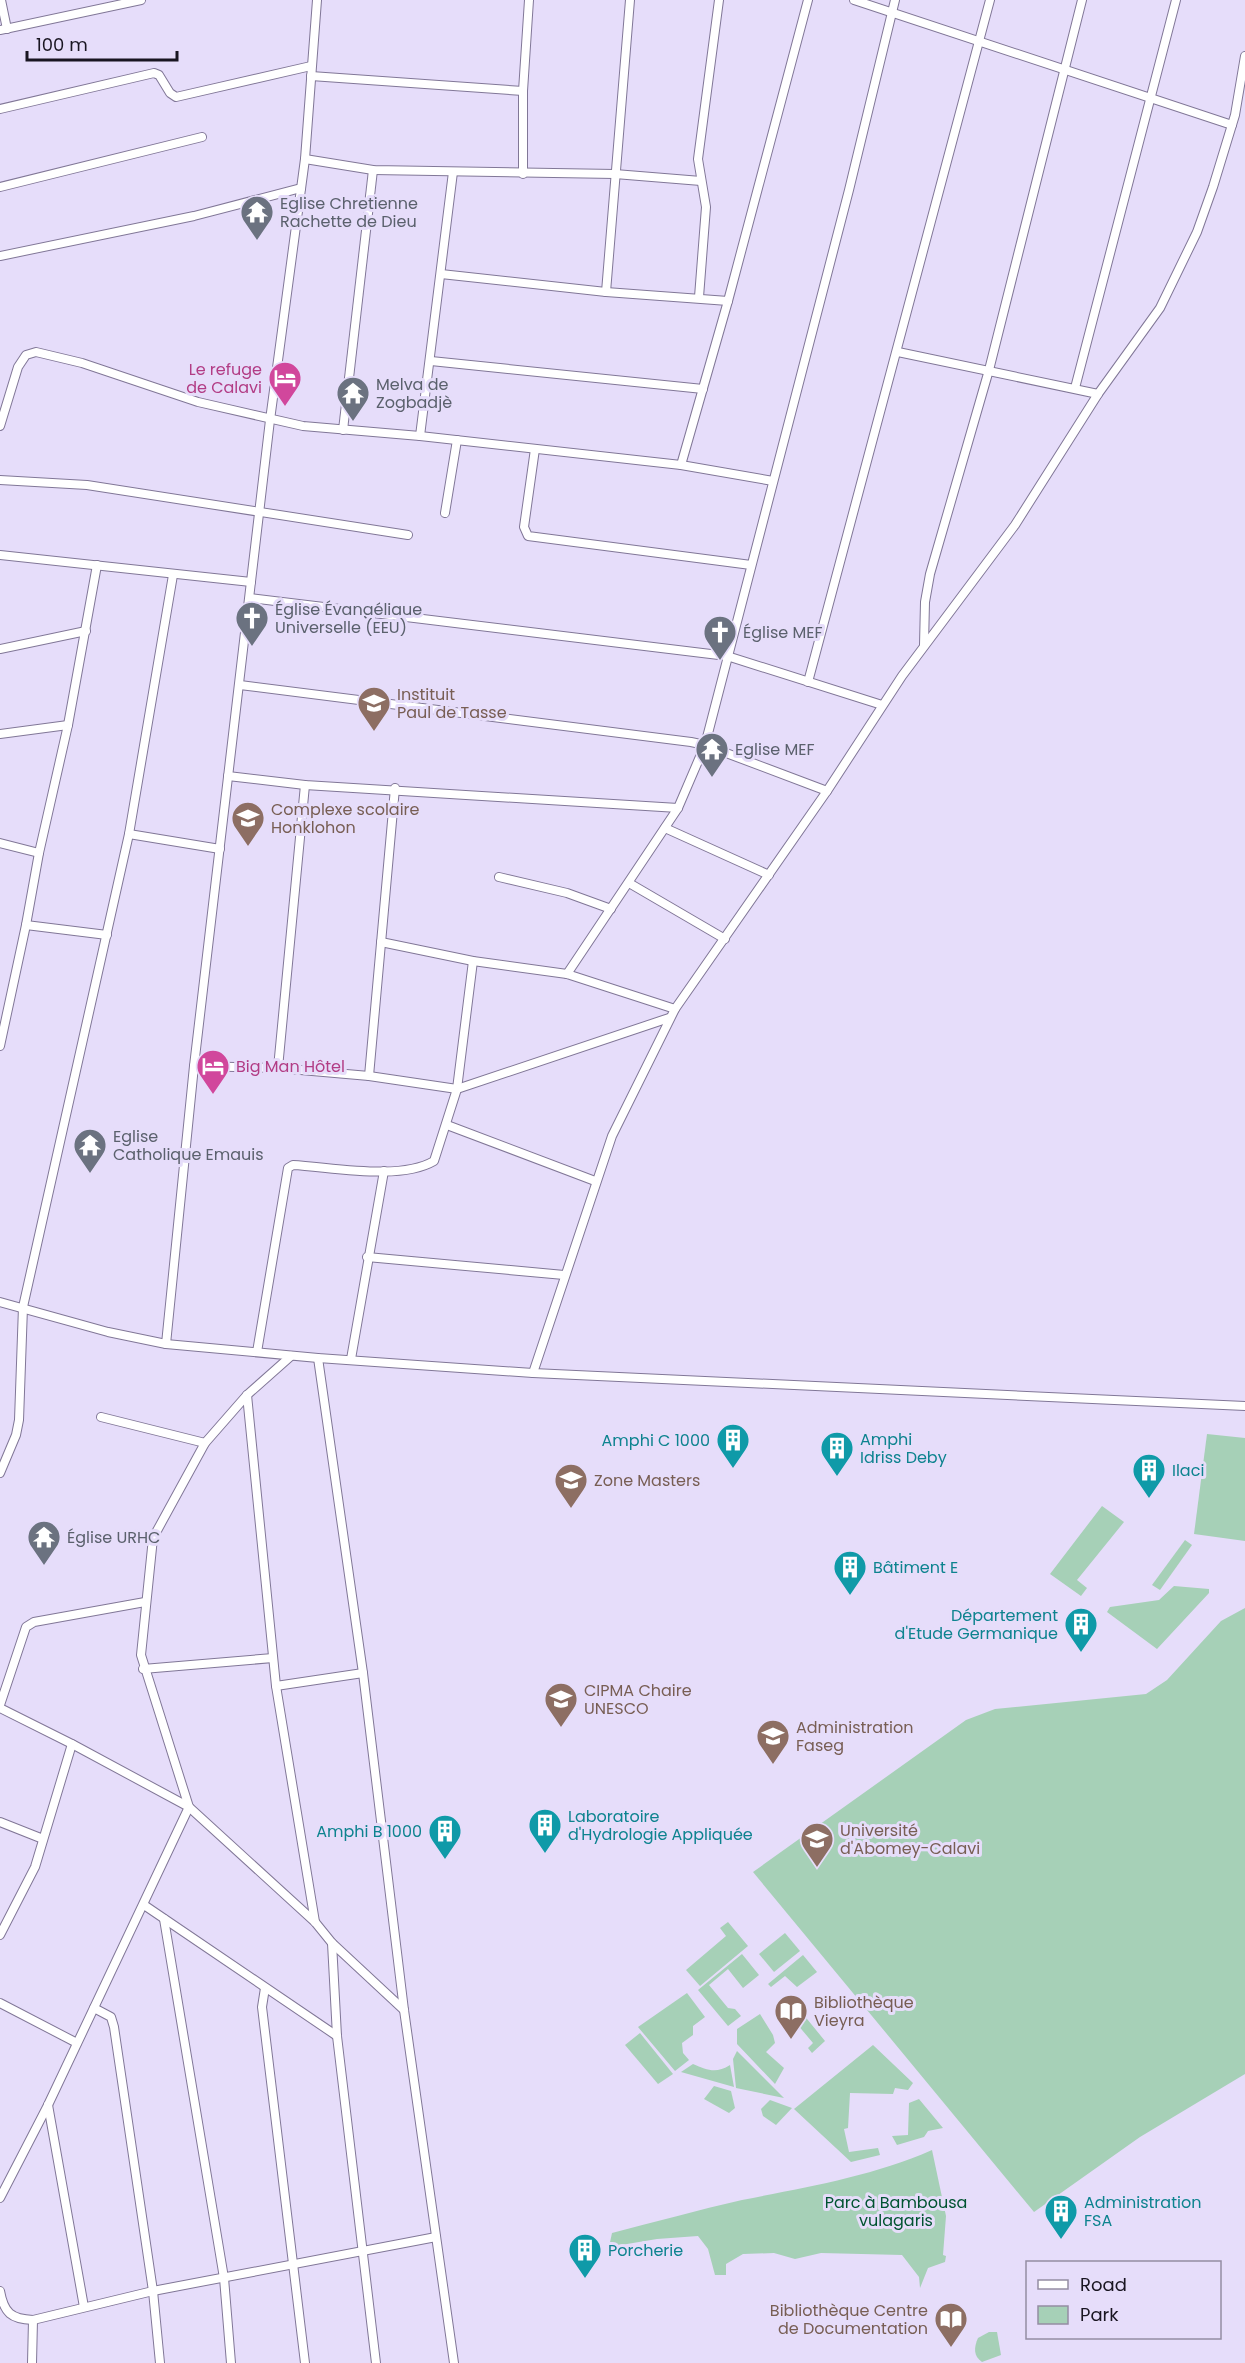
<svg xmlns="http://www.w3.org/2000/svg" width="1245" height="2363" viewBox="0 0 1245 2363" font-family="Poppins,sans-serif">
<rect width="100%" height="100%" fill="#e6ddfa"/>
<g fill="#a6d0b7">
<path d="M1207,1434L1245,1438V1541L1194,1534Z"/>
<path d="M1102,1506L1124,1522L1077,1580L1087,1588L1081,1596L1050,1574Z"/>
<path d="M1185,1540L1192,1545L1160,1590L1152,1585Z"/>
<path d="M1174,1586L1209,1589V1593L1157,1649L1107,1612L1110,1607L1159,1600Z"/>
<path d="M1245,1608V2074L1140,2137L1034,2212L753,1872L966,1720L995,1709L1146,1694L1167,1680L1221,1621Z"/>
<path d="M728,1922L748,1946L700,1986L686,1970L726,1936L720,1928Z"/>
<path d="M785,1933L800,1951L774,1972L759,1954Z"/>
<path d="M742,1954L759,1975L743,1988L728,1969L709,1985L728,2008L735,2009L741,2016L728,2026L698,1990Z"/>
<path d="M803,1955L817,1972L797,1987L785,1976L771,1987L768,1984Z"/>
<path d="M687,1993L705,2017L693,2026V2035L682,2043L683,2053L689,2060L675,2071L638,2027Z"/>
<path d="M794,2003L825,2041L812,2053L808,2048L813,2043L797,2024L789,2029L778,2016Z"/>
<path d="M760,2014L773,2035L775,2043L766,2052L784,2068L775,2084L737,2044V2029Z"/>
<path d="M640,2033L673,2074L658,2084L625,2045Z"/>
<path d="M873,2045L913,2083L908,2090L895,2088L893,2094L850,2093L848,2128L844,2129L849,2152L878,2148L880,2155L851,2162L794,2109Z"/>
<path d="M737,2051L784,2098L736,2088L733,2059Z"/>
<path d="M693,2064C707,2070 716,2074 730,2065L734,2087L681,2072Z"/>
<path d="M714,2086L731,2091L735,2108L729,2113L704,2099Z"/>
<path d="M919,2099L943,2128L928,2131L924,2137L897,2145L892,2136L908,2135L909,2103Z"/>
<path d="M770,2100L792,2108L776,2125L763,2116L761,2109Z"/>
<path d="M932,2150L946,2216L943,2255L946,2256L945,2262L928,2268L920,2288L919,2277L902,2255L821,2253L795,2259L774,2253L743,2254L726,2264V2275H715L708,2249L698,2236L657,2239L609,2247L612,2233C655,2222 698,2210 742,2200C806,2187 871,2177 932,2150Z"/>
<path d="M989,2332H997L1001,2355L982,2362C973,2356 974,2347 978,2338Z"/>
</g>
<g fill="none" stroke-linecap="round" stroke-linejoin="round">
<defs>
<g id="minor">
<path d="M1,0L7,29"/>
<path d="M854,0L1232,125"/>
<path d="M0,30L141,0"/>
<path d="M311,76L523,91"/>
<path d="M0,109L154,73L159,75L170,93L176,97L311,66"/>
<path d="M305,159L373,170L615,174L701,181"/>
<path d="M523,174V91L529,0"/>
<path d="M0,187L202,137"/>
<path d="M0,256L194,216L301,188"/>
<path d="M441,274L606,292L728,301"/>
<path d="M606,292L630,0"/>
<path d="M699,297L706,207L698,159L719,0"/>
<path d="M898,352L1098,394"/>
<path d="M431,361L703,389"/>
<path d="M1075,388L1176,0"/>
<path d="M0,426L18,367L26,355L36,352L82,363L198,402L303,426L420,436L681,465L773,481"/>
<path d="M343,430L373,170"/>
<path d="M420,436L453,172"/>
<path d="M535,449L524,527L528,536L751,565"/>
<path d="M681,465L728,301L808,0"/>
<path d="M0,480L87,485L408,535"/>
<path d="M445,513L457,440"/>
<path d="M0,555L251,582"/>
<path d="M250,598L727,656L882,705"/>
<path d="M924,645L925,602L930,574L989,370L1082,0"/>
<path d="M0,649L86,631"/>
<path d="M808,682L990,0"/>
<path d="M240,685L691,742L705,745L827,791"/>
<path d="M0,734L68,725"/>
<path d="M228,776L305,785L678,808"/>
<path d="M665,828L769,875"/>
<path d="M129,834L220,849"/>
<path d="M0,843L39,853"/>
<path d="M499,877L567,893L611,909"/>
<path d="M629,883L725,939"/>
<path d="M26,925L107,935"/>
<path d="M381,942L473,961L567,974L675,1009"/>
<path d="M567,974L678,808L705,745L849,190L895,0"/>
<path d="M0,1046L26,925L39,853L68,725L97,565"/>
<path d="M194,1066L278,1068L369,1076L457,1089L669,1018"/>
<path d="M278,1068L305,785"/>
<path d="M369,1076L395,788"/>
<path d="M447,1125L595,1181"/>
<path d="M367,1257L564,1275"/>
<path d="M0,1302L108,1332L166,1344L318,1358L533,1373L1245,1406"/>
<path d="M166,1344L194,1066L270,420L305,159L317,0"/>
<path d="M257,1352L288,1168L293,1165C332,1167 400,1181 434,1161L457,1089L473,961"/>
<path d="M318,1358L363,1673L404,2010L454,2363"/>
<path d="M351,1359L384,1171"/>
<path d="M533,1373L612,1136L675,1009L827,791L902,676L1015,525L1098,394L1160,308L1197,232L1213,187L1235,115L1245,56"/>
<path d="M247,1395L276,1686L315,1922"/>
<path d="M101,1417L205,1443"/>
<path d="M0,1473L16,1435L19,1420L23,1307L129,834L173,575"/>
<path d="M143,1669L273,1658"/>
<path d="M276,1686L363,1673"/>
<path d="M0,1705L26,1627L34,1622L145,1602"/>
<path d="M0,1708L72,1744L189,1807L315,1922L332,1943L404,2010"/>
<path d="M0,1822L43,1839"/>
<path d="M144,1905L337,2036"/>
<path d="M164,1919L224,2278L231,2363"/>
<path d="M0,1935L35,1867L72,1744"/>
<path d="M332,1943L337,2036L376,2363"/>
<path d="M265,1988L262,2007L305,2363"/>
<path d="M0,2003L77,2043"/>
<path d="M94,2008L111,2017L114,2027L153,2291L160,2363"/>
<path d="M48,2105L84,2307"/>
<path d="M0,2198L48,2105L189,1807L141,1655L153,1538L205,1443L247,1395L291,1356"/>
<path d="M0,2291C4,2313 11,2319 33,2320L153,2291L436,2237"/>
<path d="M32,2363L33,2320"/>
</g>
</defs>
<use href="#minor" stroke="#817797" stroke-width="10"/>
<use href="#minor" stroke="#fff" stroke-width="8"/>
</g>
<defs>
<symbol id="temple-pin" viewBox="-11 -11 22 30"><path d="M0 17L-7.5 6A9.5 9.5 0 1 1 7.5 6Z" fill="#6b7280" stroke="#e6ddfa"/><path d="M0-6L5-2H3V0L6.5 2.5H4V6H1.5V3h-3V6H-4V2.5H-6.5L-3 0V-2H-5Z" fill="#fff"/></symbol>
<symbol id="hotel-pin" viewBox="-11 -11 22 30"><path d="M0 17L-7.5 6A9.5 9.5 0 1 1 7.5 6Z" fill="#d1479c" stroke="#e6ddfa"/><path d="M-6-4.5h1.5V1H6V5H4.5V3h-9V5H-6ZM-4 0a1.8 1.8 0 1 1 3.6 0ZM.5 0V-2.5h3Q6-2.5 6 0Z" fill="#fff"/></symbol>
<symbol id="church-pin" viewBox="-11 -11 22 30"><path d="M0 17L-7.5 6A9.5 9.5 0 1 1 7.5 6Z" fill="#6b7280" stroke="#e6ddfa"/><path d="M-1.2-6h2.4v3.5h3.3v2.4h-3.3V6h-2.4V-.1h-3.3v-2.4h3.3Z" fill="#fff"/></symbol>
<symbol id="university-pin" viewBox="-11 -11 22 30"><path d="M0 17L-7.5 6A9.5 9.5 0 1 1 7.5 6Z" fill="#8d6e63" stroke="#e6ddfa"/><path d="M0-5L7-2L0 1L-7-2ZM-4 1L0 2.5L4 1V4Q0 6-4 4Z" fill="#fff"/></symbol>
<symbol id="school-pin" viewBox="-11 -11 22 30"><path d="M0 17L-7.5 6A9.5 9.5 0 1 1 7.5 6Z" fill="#8d6e63" stroke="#e6ddfa"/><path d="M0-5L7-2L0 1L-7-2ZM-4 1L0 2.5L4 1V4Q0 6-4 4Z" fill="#fff"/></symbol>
<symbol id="building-pin" viewBox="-11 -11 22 30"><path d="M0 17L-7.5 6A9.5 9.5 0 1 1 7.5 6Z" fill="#0f9aa8" stroke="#e6ddfa"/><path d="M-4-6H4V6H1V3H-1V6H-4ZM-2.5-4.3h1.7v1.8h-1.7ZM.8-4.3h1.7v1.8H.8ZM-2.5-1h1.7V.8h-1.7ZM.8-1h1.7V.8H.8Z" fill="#fff"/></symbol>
<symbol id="library-pin" viewBox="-11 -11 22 30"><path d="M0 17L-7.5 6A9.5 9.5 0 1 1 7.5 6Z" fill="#8d6e63" stroke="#e6ddfa"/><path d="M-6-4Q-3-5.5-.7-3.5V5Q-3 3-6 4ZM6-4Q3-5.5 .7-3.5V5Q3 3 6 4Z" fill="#fff"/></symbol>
</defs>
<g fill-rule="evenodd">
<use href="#temple-pin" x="238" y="193" width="38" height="52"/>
<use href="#hotel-pin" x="266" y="359" width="38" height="52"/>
<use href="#temple-pin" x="334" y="374" width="38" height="52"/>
<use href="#church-pin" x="233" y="599" width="38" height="52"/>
<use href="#church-pin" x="701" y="613" width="38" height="52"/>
<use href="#university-pin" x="355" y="684" width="38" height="52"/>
<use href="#temple-pin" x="693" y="730" width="38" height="52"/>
<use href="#school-pin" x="229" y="799" width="38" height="52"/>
<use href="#hotel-pin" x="194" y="1047" width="38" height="52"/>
<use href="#temple-pin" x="71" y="1126" width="38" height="52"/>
<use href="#building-pin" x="714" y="1421" width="38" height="52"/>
<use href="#building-pin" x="818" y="1429" width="38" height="52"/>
<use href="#building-pin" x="1130" y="1451" width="38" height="52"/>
<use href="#university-pin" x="552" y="1461" width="38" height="52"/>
<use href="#temple-pin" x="25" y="1518" width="38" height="52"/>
<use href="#building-pin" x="831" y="1548" width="38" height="52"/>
<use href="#building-pin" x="1062" y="1605" width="38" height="52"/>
<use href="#university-pin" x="542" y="1680" width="38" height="52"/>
<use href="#university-pin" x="754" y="1717" width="38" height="52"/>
<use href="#building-pin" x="526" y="1806" width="38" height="52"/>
<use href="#building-pin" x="426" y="1812" width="38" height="52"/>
<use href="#university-pin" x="798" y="1820" width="38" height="52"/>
<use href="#library-pin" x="772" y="1992" width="38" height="52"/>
<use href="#building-pin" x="1042" y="2192" width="38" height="52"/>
<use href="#building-pin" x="566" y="2231" width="38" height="52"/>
<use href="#library-pin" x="932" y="2300" width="38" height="52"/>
</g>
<g text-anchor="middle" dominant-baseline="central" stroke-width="6" stroke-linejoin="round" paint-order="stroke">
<g font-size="16" fill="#5b616d" stroke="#e6ddfa" text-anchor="start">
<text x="280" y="203">Eglise Chretienne<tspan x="280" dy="18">Rachette de Dieu</tspan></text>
<text x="376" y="384">Melva de<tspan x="376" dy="18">Zogbadjè</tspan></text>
<text x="275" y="609">Église Évangélique<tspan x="275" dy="18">Universelle (EEU)</tspan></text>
<text x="743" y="632">Église MEF</text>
<text x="735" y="749">Eglise MEF</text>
<text x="113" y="1136">Eglise<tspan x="113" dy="18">Catholique Emauis</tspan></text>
<text x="67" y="1537">Église URHC</text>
</g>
<g font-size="16" fill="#b23c85" stroke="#e6ddfa" text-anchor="end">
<text x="262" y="369">Le refuge<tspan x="262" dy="18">de Calavi</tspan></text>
<text x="236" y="1066" text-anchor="start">Big Man Hôtel</text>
</g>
<g font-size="16" fill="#785e54" stroke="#e6ddfa" text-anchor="start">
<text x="397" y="694">Instituit<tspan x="397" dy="18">Paul de Tasse</tspan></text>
<text x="271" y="809">Complexe scolaire<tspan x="271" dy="18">Honklohon</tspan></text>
<text x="594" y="1480">Zone Masters</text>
<text x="584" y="1690">CIPMA Chaire<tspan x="584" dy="18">UNESCO</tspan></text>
<text x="796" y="1727">Administration<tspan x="796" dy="18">Faseg</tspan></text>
<text x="840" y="1830">Université<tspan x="840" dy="18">d'Abomey-Calavi</tspan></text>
<text x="814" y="2002">Bibliothèque<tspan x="814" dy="18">Vieyra</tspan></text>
<text x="928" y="2310" text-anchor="end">Bibliothèque Centre<tspan x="928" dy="18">de Documentation</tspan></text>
</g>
<g font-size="16" fill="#0d838f" stroke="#e6ddfa" text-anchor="start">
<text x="860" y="1439">Amphi<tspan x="860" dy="18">Idriss Deby</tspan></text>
<text x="710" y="1440" text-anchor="end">Amphi C 1000</text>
<text x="1172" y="1470">Ilaci</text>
<text x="873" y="1567">Bâtiment E</text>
<text x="1058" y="1615" text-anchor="end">Département<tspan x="1058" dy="18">d'Etude Germanique</tspan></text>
<text x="568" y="1816">Laboratoire<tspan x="568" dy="18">d'Hydrologie Appliquée</tspan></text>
<text x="422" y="1831" text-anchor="end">Amphi B 1000</text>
<text x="1084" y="2202">Administration<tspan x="1084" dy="18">FSA</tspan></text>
<text x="608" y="2250">Porcherie</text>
</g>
<g font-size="16" fill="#005331" stroke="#e6ddfa">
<text x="896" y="2202">Parc à Bambousa<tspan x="896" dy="18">vulagaris</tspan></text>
</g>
</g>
<rect x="1026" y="2261" width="195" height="78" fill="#e6ddfa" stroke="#948da3" stroke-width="1.5"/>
<rect x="1038" y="2280" width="30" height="9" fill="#ffffff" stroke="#948da3" stroke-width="1.5"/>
<text x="1080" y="2291" font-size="18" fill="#191521">Road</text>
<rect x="1038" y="2306" width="30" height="18" fill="#a6d0b7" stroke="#948da3" stroke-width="1.5"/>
<text x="1080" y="2321" font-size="18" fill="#191521">Park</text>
<path d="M27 51v9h150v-9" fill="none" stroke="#191521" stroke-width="3"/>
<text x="36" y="51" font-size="18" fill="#191521" stroke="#e6ddfa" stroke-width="4.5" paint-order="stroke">100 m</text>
</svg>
